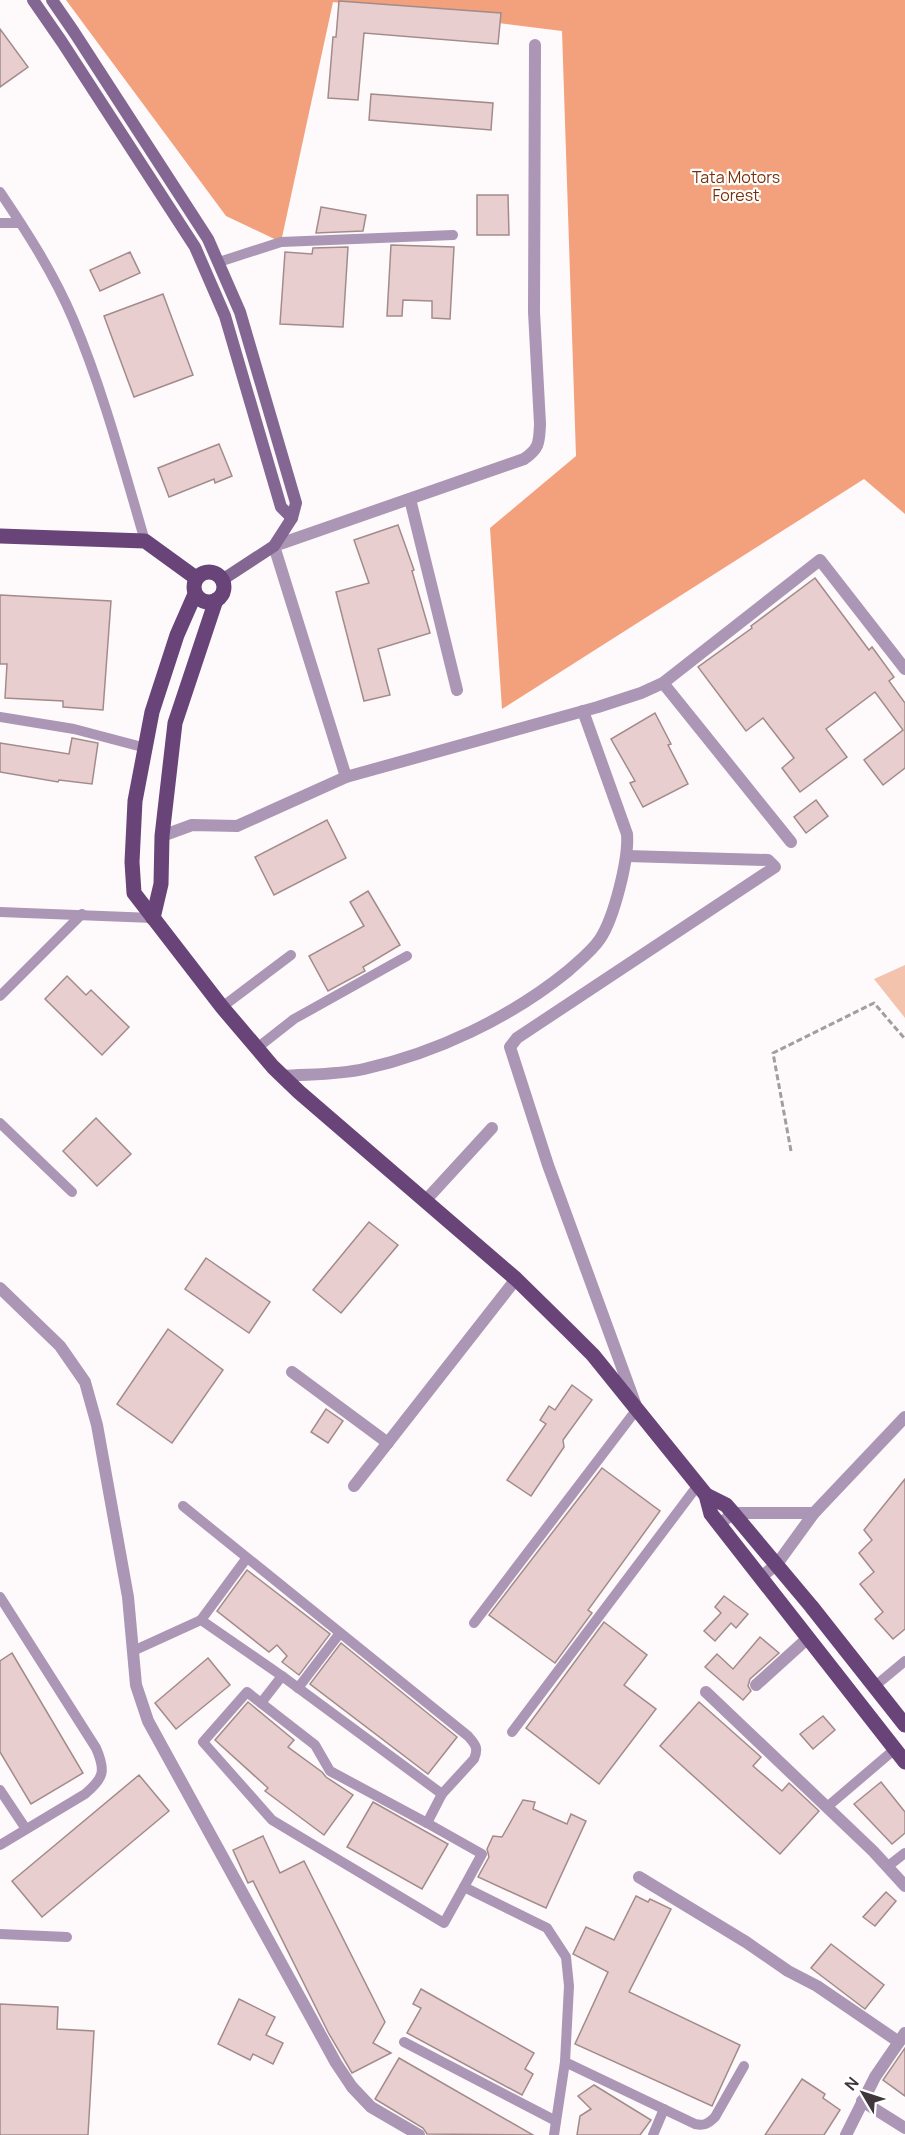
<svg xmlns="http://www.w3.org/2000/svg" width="905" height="2135" viewBox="0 0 905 2135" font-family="Manrope,sans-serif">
<rect width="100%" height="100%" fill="#fef9fb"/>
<path fill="#f4c3ae" d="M905,965V1018L874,979Z"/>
<path fill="#f3a17d" d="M66,0H905V514L864,479L502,709L490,528L576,456L562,31L333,2L281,242L226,216Z"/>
<g fill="#e8cecf" stroke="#a38b8c" stroke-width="1.5">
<path d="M339,1L501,13L498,44L364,33L358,100L328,98L333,37H336Z"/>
<path d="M0,29L28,67L0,87Z"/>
<path d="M371,94L493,103L491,130L369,120Z"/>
<path d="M477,195H508L509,235H477Z"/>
<path d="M321,207L366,215L363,231L316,233Z"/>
<path d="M391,245L454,247L450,319L432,318V301L403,300L402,316H387Z"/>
<path d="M348,247L343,327L280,324L285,252L312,254L313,248Z"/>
<path d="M130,252L140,273L100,291L90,270Z"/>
<path d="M163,294L193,375L134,397L104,316Z"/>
<path d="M219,444L232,476L215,483L214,479L169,497L158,468Z"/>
<path d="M398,525L414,570L412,571L430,633L378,649L390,695L364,701L336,592L369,583L354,540Z"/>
<path d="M815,578L869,650L872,647L894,677L889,681L905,703V768L883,785L864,760L903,730L875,692L826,729L847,757L800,792L782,768L794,758L763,718L746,731L698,667L752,628L751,626Z"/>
<path d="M0,595L111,601L103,710L63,707V701L5,698L7,664H0Z"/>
<path d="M655,713L671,744L668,745L688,784L643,807L630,783L635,781L611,739Z"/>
<path d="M72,738L98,743L92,784L59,780L58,782L0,772V743L69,754Z"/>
<path d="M816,800L828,816L806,833L794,817Z"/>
<path d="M327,820L346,858L274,895L255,857Z"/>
<path d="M368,891L400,945L363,967L365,971L328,991L309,956L364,926L350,902Z"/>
<path d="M67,976L86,995L91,990L129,1027L102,1055L45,999Z"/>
<path d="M96,1118L131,1154L97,1186L63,1151Z"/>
<path d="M369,1222L398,1245L341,1313L313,1290Z"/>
<path d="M206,1258L270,1302L249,1333L185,1289Z"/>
<path d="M168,1329L223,1370L172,1443L117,1404Z"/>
<path d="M572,1385L592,1400L563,1440L564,1447L531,1496L507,1480L546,1424L540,1420L549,1406L555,1410Z"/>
<path d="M326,1409L343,1421L328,1443L311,1432Z"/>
<path d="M602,1468L660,1511L588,1610L592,1613L555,1663L489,1615Z"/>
<path d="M905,1479V1629L893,1639L875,1619L883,1612L860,1584L874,1572L859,1553L872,1540L864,1530Z"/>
<path d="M247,1570L330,1634L299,1675L282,1662L287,1656L277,1645L269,1652L217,1611Z"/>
<path d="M724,1596L748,1614L736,1628L731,1623L715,1641L704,1631L721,1613L715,1607Z"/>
<path d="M604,1622L647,1655L624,1685L656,1709L599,1784L526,1728Z"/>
<path d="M760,1637L779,1653L750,1679L748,1686L751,1691L743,1700L705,1667L717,1654L733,1669Z"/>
<path d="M341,1643L457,1737L428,1774L310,1684Z"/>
<path d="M12,1653L83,1773L31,1804L0,1752V1661Z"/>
<path d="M208,1658L230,1685L176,1729L155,1703Z"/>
<path d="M248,1702L294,1740L288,1747L322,1772L326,1777L353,1795L324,1835L265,1791L268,1788L215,1740Z"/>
<path d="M699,1702L761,1757L753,1766L782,1791L789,1783L819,1811L780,1854L660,1746Z"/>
<path d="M823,1716L835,1730L813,1749L800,1734Z"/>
<path d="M139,1775L169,1811L42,1917L12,1881Z"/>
<path d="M881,1782L905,1812V1833L892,1844L854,1804Z"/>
<path d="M523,1800L535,1802L533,1809L567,1824L571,1814L586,1821L546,1908L478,1877L489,1857L487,1849L493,1836L502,1837Z"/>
<path d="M373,1802L448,1844L422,1889L347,1847Z"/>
<path d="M263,1836L280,1873L304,1861L385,2022L373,2043L391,2053L352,2073L329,2034L253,1881L248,1883L233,1850Z"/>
<path d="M886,1892L896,1901L875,1926L863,1917Z"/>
<path d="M636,1896L648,1902L650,1899L671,1909L629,1992L740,2045L712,2106L575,2044L608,1972L573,1954L586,1927L614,1940Z"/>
<path d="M831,1944L884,1985L865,2009L811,1968Z"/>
<path d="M421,1989L534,2053L525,2069L533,2074L522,2095L407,2033L421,2008L413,2004Z"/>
<path d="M239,1999L275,2017L266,2035L283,2043L273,2064L253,2054L250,2060L218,2044Z"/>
<path d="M0,2004L58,2007L57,2029L94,2031L88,2135H0Z"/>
<path d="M905,2048V2096L883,2080Z"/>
<path d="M399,2058L533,2135L427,2134L423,2128L375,2099Z"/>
<path d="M802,2079L825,2094L823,2098L840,2110L824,2135H765Z"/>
<path d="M594,2085L651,2120L640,2135H577L580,2116L591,2109L578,2096Z"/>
</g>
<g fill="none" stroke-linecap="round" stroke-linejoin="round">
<path stroke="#a49da0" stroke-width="3" stroke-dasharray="6 3" stroke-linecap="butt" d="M791,1151L773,1053L874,1003L905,1039"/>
<g stroke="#ab96b5" stroke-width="10">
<path d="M0,192C27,232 54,274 73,319C103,390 123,466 145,541"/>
<path d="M0,223H20"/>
<path d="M219,262L281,242L453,235"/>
<path d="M0,717L74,729L146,748"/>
<path d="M0,912L153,918"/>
<path d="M0,996L82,914"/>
<path d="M222,1007L291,955"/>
<path d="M257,1048L294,1019L407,956"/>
<path d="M0,1123L72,1192"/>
<path d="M183,1506L468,1736C475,1744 479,1748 474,1759L442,1794L427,1823L482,1854L464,1887L547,1928L566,1957L569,1986L565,2062L554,2135"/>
<path d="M0,1597L96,1748C106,1771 104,1778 85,1794L0,1845"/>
<path d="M201,1620L246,1559"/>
<path d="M474,1623L637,1409"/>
<path d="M133,1651L201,1620L282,1676L261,1703L315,1745L330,1771L427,1823"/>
<path d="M282,1676L442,1794"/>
<path d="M875,1686L905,1661"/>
<path d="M298,1688L340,1633"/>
<path d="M261,1703L247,1692L203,1742L272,1820L444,1923L464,1887"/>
<path d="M512,1732L698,1485"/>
<path d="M0,1790L26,1829"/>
<path d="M827,1807L895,1749"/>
<path d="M887,1867L905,1853"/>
<path d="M0,1934L67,1937"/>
<path d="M404,2042L556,2121"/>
<path d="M565,2062L695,2124C704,2126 708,2124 715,2117L744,2066"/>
<path d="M653,2135L664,2109"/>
</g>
<g stroke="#ab96b5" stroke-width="12">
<path d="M410,499L457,690"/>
<path d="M663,683L791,842"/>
<path d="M346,777L274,546L524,459C540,448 539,442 540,424L534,312L535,45"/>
<path d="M162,836L192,825L237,826L346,777L598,707L641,693L663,683L820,560L905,669"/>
<path d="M627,856L768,860L775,867L517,1038L510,1047L548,1165L635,1403"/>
<path d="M282,1076C308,1074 338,1075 364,1069C436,1053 510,1018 568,971C579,961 592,951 600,939C614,918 629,859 627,834L583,711"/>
<path d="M425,1201L492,1128"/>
<path d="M0,1288L60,1346L85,1382L97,1425L128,1597L136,1685L148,1721L336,2063L352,2087L371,2107L419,2135"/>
<path d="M292,1372L388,1443"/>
<path d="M354,1486L516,1279"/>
<path d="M756,1685L808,1638"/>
<path d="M706,1692L873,1851L905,1886"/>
<path d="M639,1877L746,1942L788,1971L817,1986L899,2042"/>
<path d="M862,2101L905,2128"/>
<path d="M846,2135L875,2077L905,2033"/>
</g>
<g stroke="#ab96b5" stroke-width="12">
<path d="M720,1524L733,1513H814"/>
<path d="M761,1577L777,1564L814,1513L905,1417"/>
</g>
<g stroke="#846692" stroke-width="12">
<path d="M33,0L62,42L195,247L225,316L281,507L292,518"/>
<path d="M52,0L74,32L208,239L240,312L296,503L292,518L274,546L222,580"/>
</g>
<g stroke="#684478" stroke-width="15">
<path d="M0,536L145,541L196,578"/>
<circle cx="209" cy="587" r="15"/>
<path d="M195,594L177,635L152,712L135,801L132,862L134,893L222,1007L273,1067L299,1092L516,1279L570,1332L593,1355L698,1485L706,1495L711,1514L905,1762"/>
<path d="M153,918L161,884L162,836L175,723L216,600"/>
<path d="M706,1495L726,1505L733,1513L811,1606L905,1725"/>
</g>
</g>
<g text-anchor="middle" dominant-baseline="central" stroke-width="4.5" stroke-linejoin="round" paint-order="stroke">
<g font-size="16" fill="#783007" stroke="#fff">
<text x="736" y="177">Tata Motors<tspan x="736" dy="18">Forest</tspan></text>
</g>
</g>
<g transform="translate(863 2093) rotate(309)" stroke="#ffffff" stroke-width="4.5" paint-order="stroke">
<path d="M0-4.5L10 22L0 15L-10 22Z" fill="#40373c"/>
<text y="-9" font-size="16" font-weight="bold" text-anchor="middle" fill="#40373c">N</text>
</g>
</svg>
